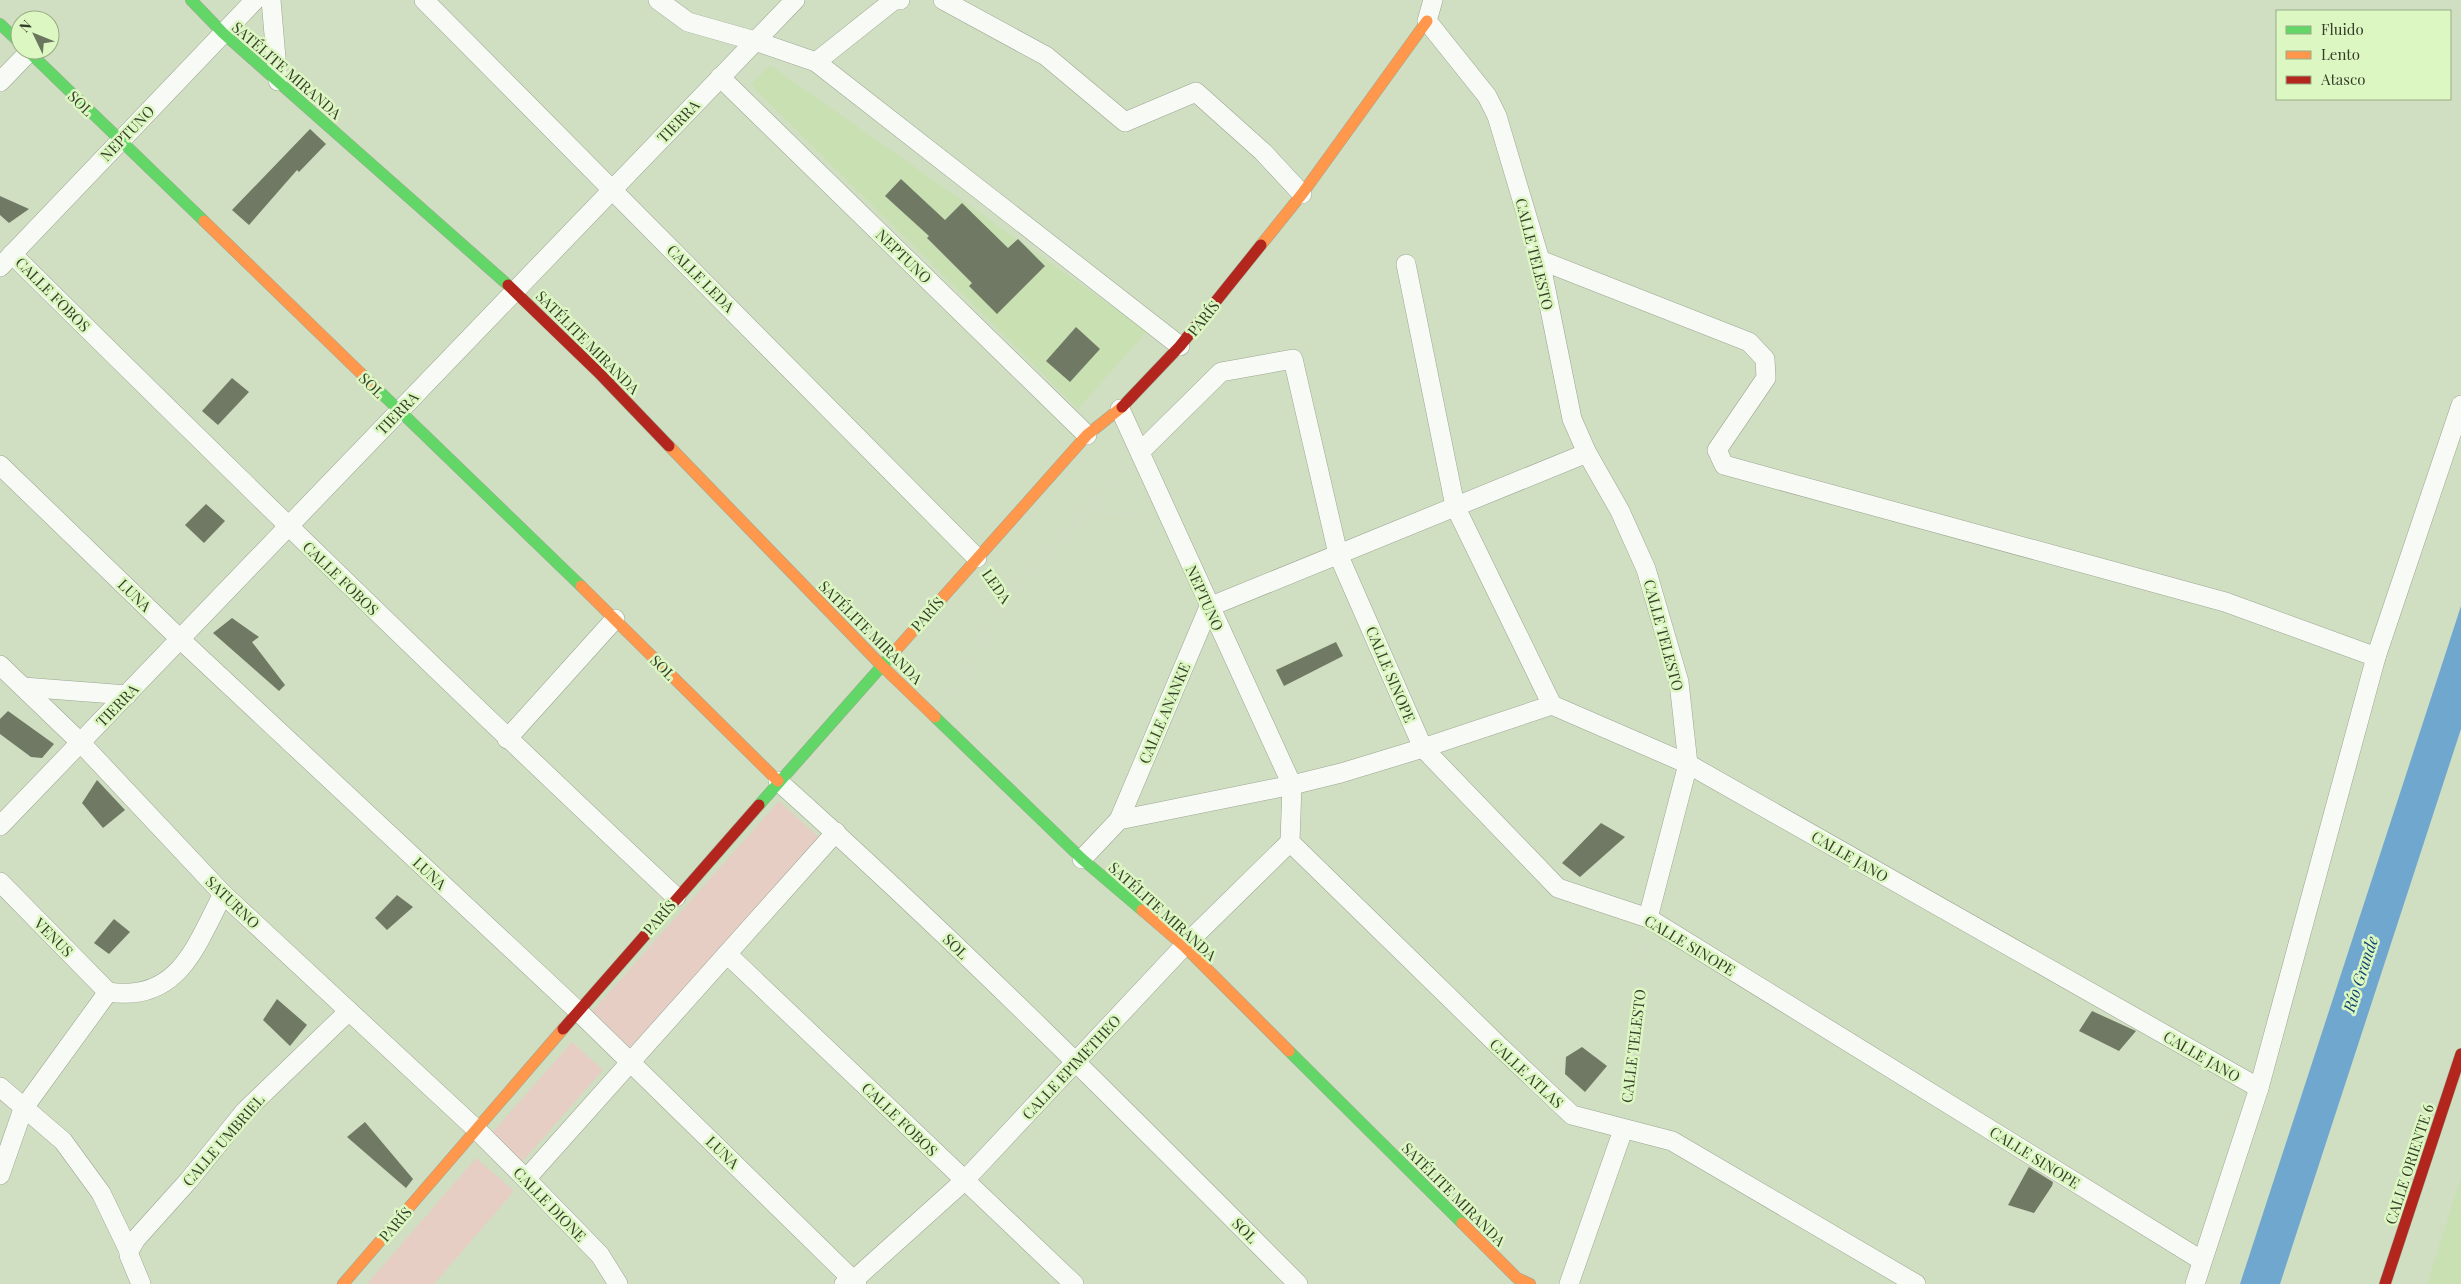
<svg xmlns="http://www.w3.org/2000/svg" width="2461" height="1284" viewBox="0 0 2461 1284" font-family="'Playfair Display',serif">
<rect width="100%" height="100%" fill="#d0dec2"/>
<g fill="#c9e0b3">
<path d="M770,65L1147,331L1078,409L751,85Z"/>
<path d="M2461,1178V1284H2427Z"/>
</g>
<g fill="#e7cec5">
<path d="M779,801L819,837L630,1050L590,1014Z"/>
<path d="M572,1042L603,1070L521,1163L490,1135Z"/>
<path d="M476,1158L514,1191L434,1284H367Z"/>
</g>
<path fill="#6fa7cf" d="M2461,606V729L2280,1284H2240Z"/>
<g fill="#6f7963">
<path d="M310,129L326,144L299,172L297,170L249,225L232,210Z"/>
<path d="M901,179L945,220L962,203L1008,248L1018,239L1045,266L997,314L969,286L972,283L927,238L929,236L885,196Z"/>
<path d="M0,196L29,209L9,223L0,215Z"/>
<path d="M1076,327L1100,349L1070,382L1046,361Z"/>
<path d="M232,378L249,392L218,425L202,411Z"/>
<path d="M206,504L225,521L204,543L185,525Z"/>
<path d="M232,618L259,637L252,642L285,685L279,691L213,633Z"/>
<path d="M1336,642L1343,656L1284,686L1276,670Z"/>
<path d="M8,711L54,744L42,758L31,757L0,734V719Z"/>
<path d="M97,780L125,810L103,828L82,803Z"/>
<path d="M1601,823L1625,837L1580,877L1562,863Z"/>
<path d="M397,895L413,907L387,930L375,918Z"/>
<path d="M114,919L130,932L109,954L94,943Z"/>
<path d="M277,999L307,1025L290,1046L263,1020Z"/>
<path d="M2092,1011L2136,1031L2119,1051L2079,1031Z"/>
<path d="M1582,1047L1607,1066L1585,1092L1565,1074L1566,1057Z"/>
<path d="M365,1122L413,1179L406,1188L347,1137Z"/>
<path d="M2029,1167L2053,1182L2052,1186L2034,1213L2008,1205Z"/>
</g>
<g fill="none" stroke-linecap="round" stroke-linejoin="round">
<defs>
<g id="street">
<path d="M271,0L278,81"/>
<path d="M424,0L977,558"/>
<path d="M658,0L688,22L755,41L816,62L1180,346"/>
<path d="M943,0L1046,56L1125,122L1196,92L1263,152L1302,194"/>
<path d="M1433,0L1427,21L1487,96L1497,116L1540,260L1572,419L1587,453L1620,511L1646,569L1679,682L1688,764L1648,918"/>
<path d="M816,62L894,0H900"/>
<path d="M720,77L1087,435"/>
<path d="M0,82L29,52"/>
<path d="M12,254C231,471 451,686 676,897"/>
<path d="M1540,260L1749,342L1765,359L1766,378L1717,450L1724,465L2225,602L2376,657"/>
<path d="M1406,264L1455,506L1552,705"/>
<path d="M0,267L255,0"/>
<path d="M1120,409L1292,785L1290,842L1497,1044L1572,1115L1672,1141L1916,1284"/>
<path d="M1140,452L1221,372L1293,359L1338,554L1423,748L1558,888L1648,918L2201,1260"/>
<path d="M0,465L180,639L578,1011L857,1284"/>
<path d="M0,665L81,743L223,894L476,1129L526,1179L600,1255L618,1284"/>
<path d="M23,687L127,695"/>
<path d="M507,739L615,619"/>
<path d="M778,781C958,942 1128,1113 1298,1284"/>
<path d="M1119,820L1209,607L1587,453"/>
<path d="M0,826L795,0"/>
<path d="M1082,859L1119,820L1292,785L1341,773L1423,748L1552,705L1688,764L2259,1088"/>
<path d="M0,882L108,992"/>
<path d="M727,954L1074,1284"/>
<path d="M108,992C179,1003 196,945 223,894"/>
<path d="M0,1087L63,1141L101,1193L129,1251"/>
<path d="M0,1175L23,1109L108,992"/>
<path d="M526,1179L836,832"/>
<path d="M141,1284L129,1255V1251L136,1239L189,1180L245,1111L349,1011"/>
<path d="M844,1284L855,1279L964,1181L1184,946L1290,842"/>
<path d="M1569,1284L1623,1130"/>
<path d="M2195,1284L2259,1088L2376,657L2461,405"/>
</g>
<g id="fast">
<path d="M191,0L223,33L508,285"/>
<path d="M0,24L20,43"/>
<path d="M27,50L204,221"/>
<path d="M375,387L581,586"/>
<path d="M935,717L1082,859L1142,910"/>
<path d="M759,805L896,650"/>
<path d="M1289,1051L1462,1223"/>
</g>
<g id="slow">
<path d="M204,221L375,387"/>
<path d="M1261,245L1302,194L1427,21"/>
<path d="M669,446L881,665L935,717"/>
<path d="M581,586L778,781"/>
<path d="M896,650L1087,435L1122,407"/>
<path d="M1142,910L1184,946L1289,1051"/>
<path d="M1462,1223L1517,1278L1530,1284"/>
<path d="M343,1284L563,1029"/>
</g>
<g id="jam">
<path d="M508,285L599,373L669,446"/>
<path d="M1122,407L1180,346L1261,245"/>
<path d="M563,1029L759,805"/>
<path d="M2385,1284L2461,1054"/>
</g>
</defs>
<use href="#street" stroke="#9ba690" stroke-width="20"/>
<use href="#fast" stroke="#9ba690" stroke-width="12"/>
<use href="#slow" stroke="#9ba690" stroke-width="12"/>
<use href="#jam" stroke="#9ba690" stroke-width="12"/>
<g stroke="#d5d9d0" stroke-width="3" stroke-dasharray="1 4" stroke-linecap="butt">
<path d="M1086,512L1145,513"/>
<path d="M992,578L1017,615"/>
<path d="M951,700L1006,598L1125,469"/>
<path d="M1625,1109L1646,939"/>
</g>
<use href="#street" stroke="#f8faf6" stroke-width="19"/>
<use href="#fast" stroke="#63d668" stroke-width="11"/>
<use href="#slow" stroke="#ff974d" stroke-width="11"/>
<use href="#jam" stroke="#b3261e" stroke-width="11"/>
</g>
<g text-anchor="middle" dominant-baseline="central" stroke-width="5" stroke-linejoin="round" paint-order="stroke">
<g font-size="15" fill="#343e29" stroke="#ddf7c3">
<text transform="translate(287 70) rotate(41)">SATÉLITE MIRANDA</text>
<text transform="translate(81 103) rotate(44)">SOL</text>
<text transform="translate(678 121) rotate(-46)">TIERRA</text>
<text transform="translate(127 133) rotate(-46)">NEPTUNO</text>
<text transform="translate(1535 254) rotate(76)">CALLE TELESTO</text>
<text transform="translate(904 256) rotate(44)">NEPTUNO</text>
<text transform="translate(701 278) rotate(45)">CALLE LEDA</text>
<text transform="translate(53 294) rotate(45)">CALLE FOBOS</text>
<text transform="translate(1203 318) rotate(-51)">PARÍS</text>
<text transform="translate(588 342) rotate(45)">SATÉLITE MIRANDA</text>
<text transform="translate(372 385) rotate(44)">SOL</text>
<text transform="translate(397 413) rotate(-46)">TIERRA</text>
<text transform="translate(341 578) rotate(44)">CALLE FOBOS</text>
<text transform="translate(997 586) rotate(55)">LEDA</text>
<text transform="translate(135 595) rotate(44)">LUNA</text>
<text transform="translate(1205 598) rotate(66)">NEPTUNO</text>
<text transform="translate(927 614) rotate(-48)">PARÍS</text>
<text transform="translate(871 632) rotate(45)">SATÉLITE MIRANDA</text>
<text transform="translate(1664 635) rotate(75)">CALLE TELESTO</text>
<text transform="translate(663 667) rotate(45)">SOL</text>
<text transform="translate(1391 674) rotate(67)">CALLE SINOPE</text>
<text transform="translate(117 705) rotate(-46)">TIERRA</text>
<text transform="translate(1164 713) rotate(-67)">CALLE ANANKE</text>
<text transform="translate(1850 856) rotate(30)">CALLE JANO</text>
<text transform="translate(430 873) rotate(43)">LUNA</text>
<text transform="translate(233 902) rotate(44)">SATURNO</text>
<text transform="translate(1163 911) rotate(42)">SATÉLITE MIRANDA</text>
<text transform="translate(659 917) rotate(-49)">PARÍS</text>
<text transform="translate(54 937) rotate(45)">VENUS</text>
<text transform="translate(1690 945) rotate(31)">CALLE SINOPE</text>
<text transform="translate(956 946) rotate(44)">SOL</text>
<text transform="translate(1633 1046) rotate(-83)">CALLE TELESTO</text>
<text transform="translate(2202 1056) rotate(30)">CALLE JANO</text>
<text transform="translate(1071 1067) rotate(-47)">CALLE EPIMETHEO</text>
<text transform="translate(1527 1073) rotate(43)">CALLE ATLAS</text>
<text transform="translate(900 1119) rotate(44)">CALLE FOBOS</text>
<text transform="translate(223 1140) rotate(-49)">CALLE UMBRIEL</text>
<text transform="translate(723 1152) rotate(44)">LUNA</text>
<text transform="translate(2035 1157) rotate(32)">CALLE SINOPE</text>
<text transform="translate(2409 1164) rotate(-72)">CALLE ORIENTE 6</text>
<text transform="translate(1454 1194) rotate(45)">SATÉLITE MIRANDA</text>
<text transform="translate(550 1204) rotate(46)">CALLE DIONE</text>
<text transform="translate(395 1224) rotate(-49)">PARÍS</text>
<text transform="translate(1245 1230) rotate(45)">SOL</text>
</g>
<g font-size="16" font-style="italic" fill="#07406d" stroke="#ddf7c3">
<text transform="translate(2360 974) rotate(-72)">Río Grande</text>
</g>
</g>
<rect x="2276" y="10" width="175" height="90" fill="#ddf7c3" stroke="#99ad85"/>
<rect x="2286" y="26" width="25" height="8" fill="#63d668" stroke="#99ad85"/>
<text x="2321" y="35" font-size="15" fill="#343e29">Fluido</text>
<rect x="2286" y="51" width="25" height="8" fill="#ff974d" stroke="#99ad85"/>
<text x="2321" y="60" font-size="15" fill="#343e29">Lento</text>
<rect x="2286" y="76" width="25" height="8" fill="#b3261e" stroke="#99ad85"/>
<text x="2321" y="85" font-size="15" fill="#343e29">Atasco</text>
<g transform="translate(35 35) rotate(313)"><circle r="24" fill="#ddf7c3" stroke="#99ad85"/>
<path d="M0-4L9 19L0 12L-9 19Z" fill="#6b765f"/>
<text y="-8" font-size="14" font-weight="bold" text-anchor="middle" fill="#343e29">N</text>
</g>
</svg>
